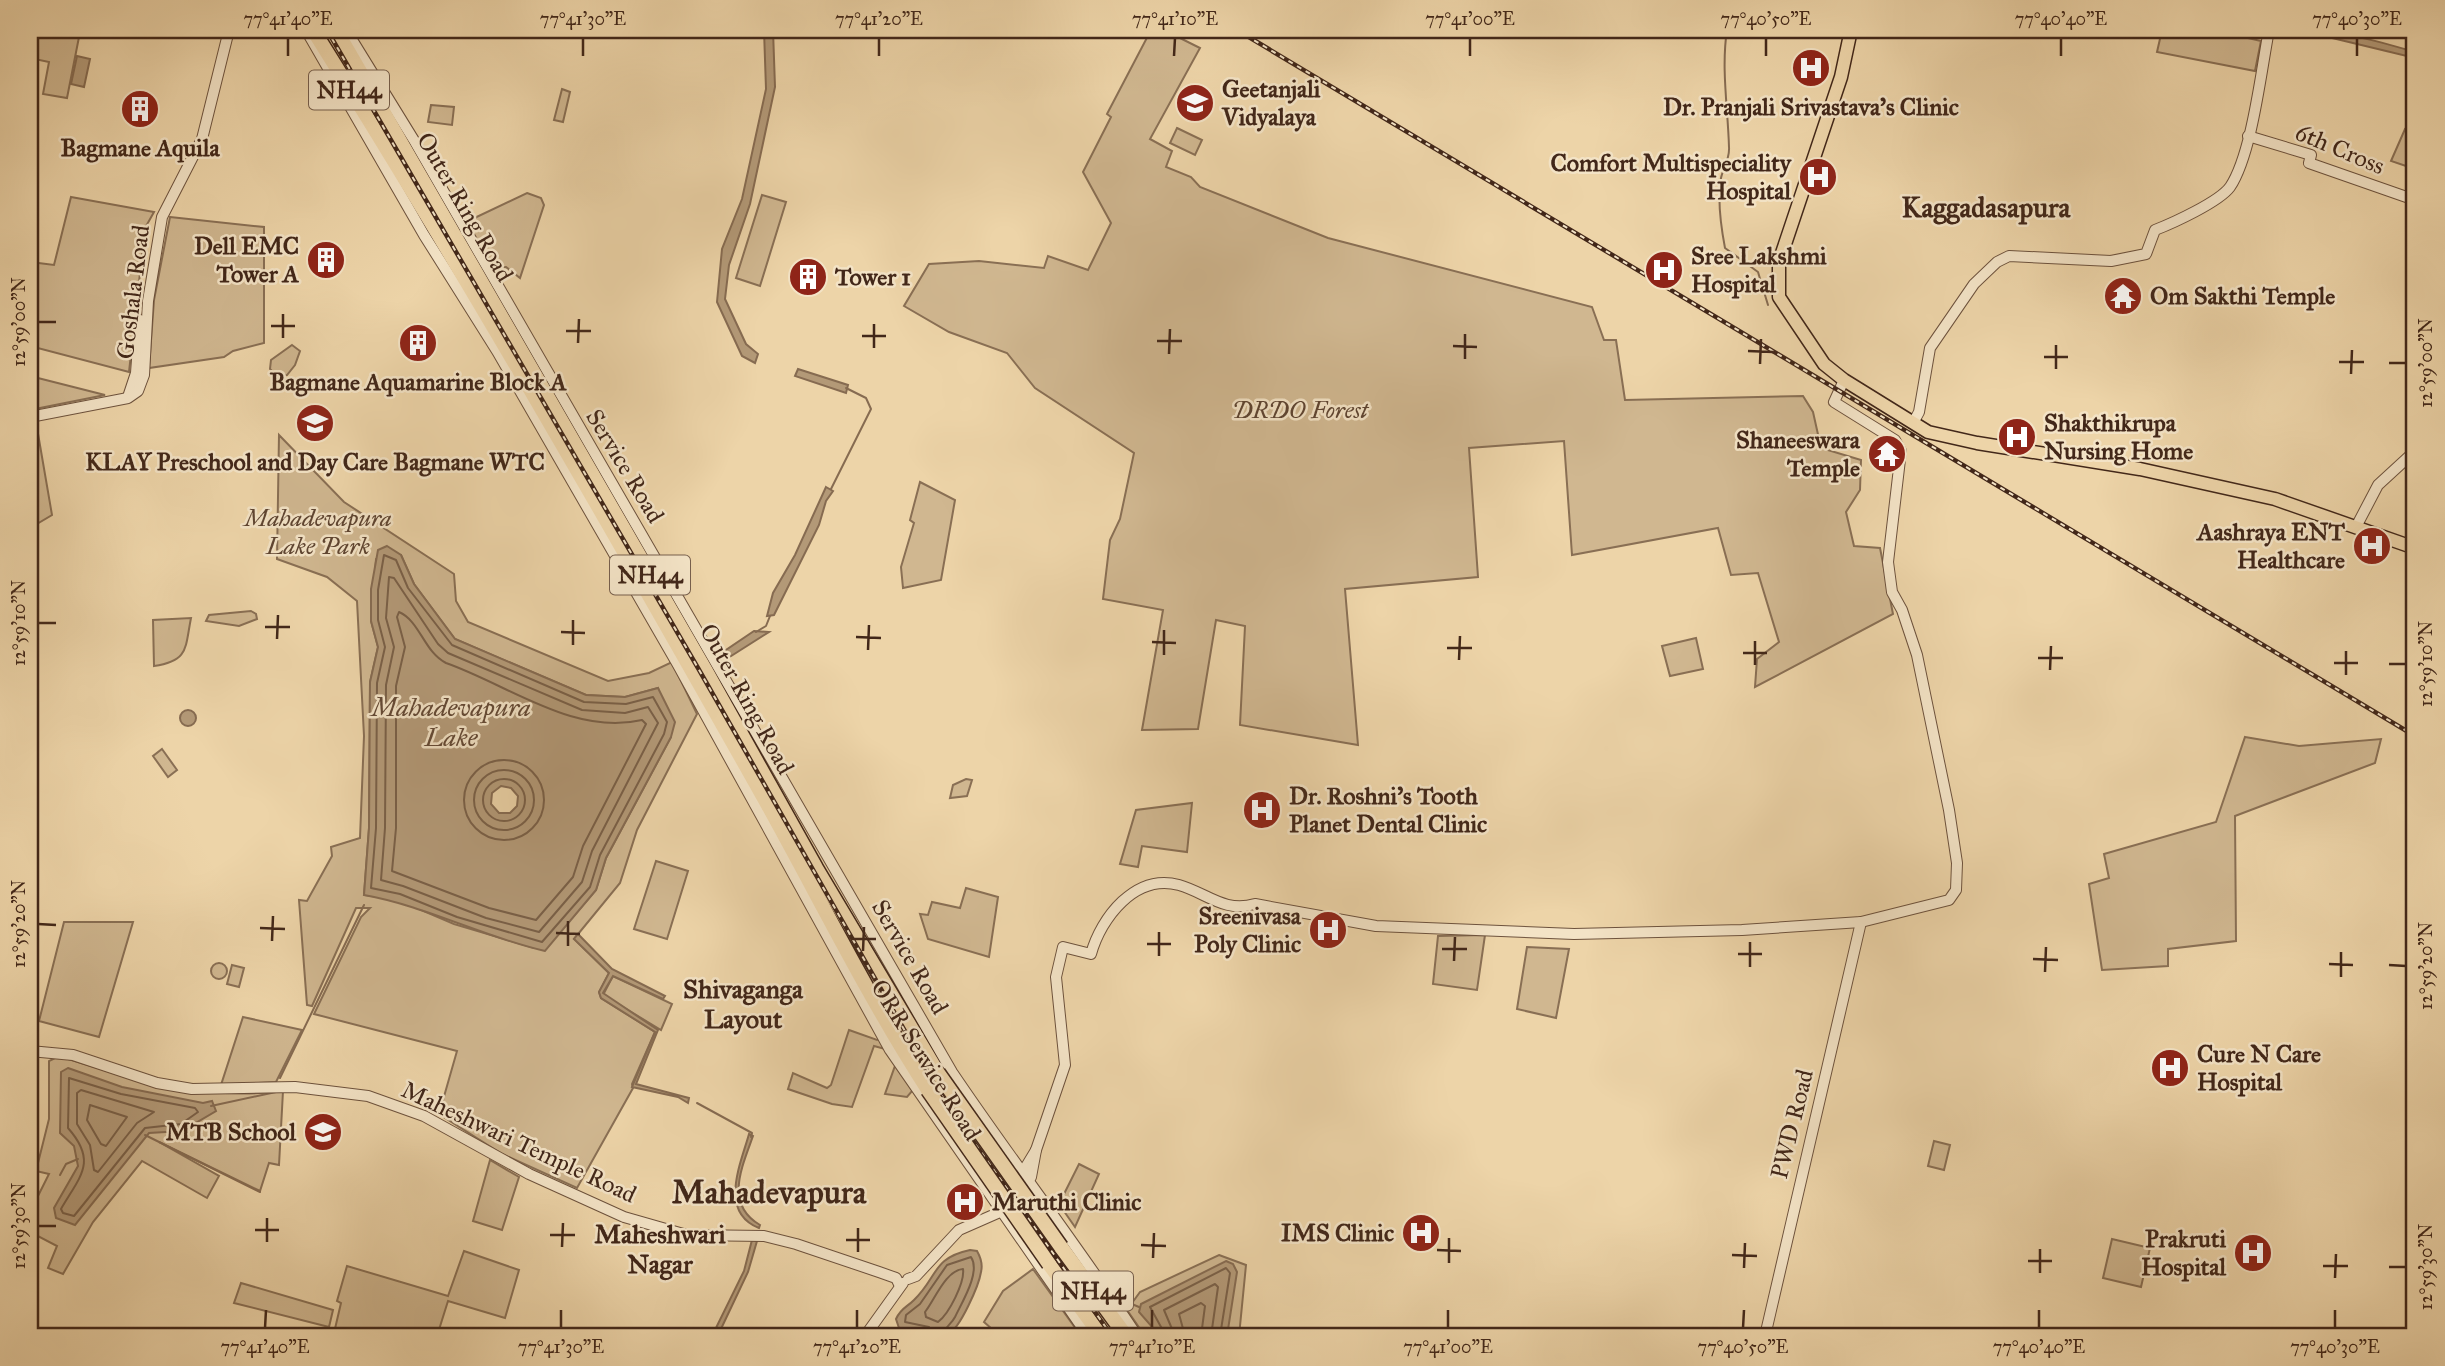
<svg xmlns="http://www.w3.org/2000/svg" width="2445" height="1366" viewBox="0 0 2445 1366" font-family="'IM FELL Great Primer',serif">
<rect width="100%" height="100%" fill="#edd4a8"/>
<filter id="stains"><feTurbulence type="fractalNoise" baseFrequency=".00286" numOctaves="4"/><feColorMatrix values="0 0 0 0 .2 0 0 0 0 .09 0 0 0 0 .02 0 0 0 .5 -.17"/></filter>
<radialGradient id="worn" r=".72"><stop offset=".6" stop-color="#630" stop-opacity="0"/><stop offset="1" stop-color="#630" stop-opacity=".3"/></radialGradient>
<g fill="#d0b790" stroke="#896f54" stroke-width="2" fill-rule="evenodd">
<path d="M33,30L79,37L67,98L43,94L49,62L30,58Z"/>
<path d="M1151,30H1164L1200,48L1150,139L1172,151L1166,167L1191,177L1200,187L1328,238L1592,307L1604,340H1616L1625,400L1803,396L1813,412L1821,448L1861,460L1860,490L1846,512L1854,546L1880,548L1893,614L1755,687L1757,659L1779,642L1758,573L1731,575L1718,528L1572,555L1564,441L1469,448L1478,577L1345,589L1358,745L1240,725L1245,626L1216,620L1198,729L1142,730L1163,610L1103,599L1110,540L1120,519L1134,453L1035,388L1007,353L949,332L904,306L929,264L979,261L1044,268L1048,256L1088,270L1111,223L1083,172L1111,117L1107,114Z"/>
<path d="M2162,30H2213L2261,41L2255,71L2157,52Z"/>
<path d="M562,89L570,92L563,122L554,120Z"/>
<path d="M431,105L454,107L452,125L428,122Z"/>
<path d="M1177,128L1202,140L1195,155L1170,143Z"/>
<path d="M2405,129L2415,133V169L2391,161Z"/>
<path d="M527,193L541,198L544,205L520,278L506,267L492,268L466,222Z"/>
<path d="M762,195L786,202L760,286L736,278Z"/>
<path d="M71,197L154,212L145,228L129,372L30,346V262L54,265Z"/>
<path d="M170,217L264,227V343L233,351L224,357L149,368L154,300Z"/>
<path d="M292,345L300,351L295,365L287,375L277,376L270,369L271,360Z"/>
<path d="M30,376L105,395L30,410Z"/>
<path d="M36,422L52,515L30,528V424Z"/>
<path d="M279,435L344,502L454,574L456,601L468,622L608,681L649,673L672,662L697,714L637,830L620,883L574,939L609,973L599,992L601,998L655,1032L632,1084L633,1088L577,1188L502,1154L439,1114L457,1051L314,1014L361,917L370,908H356L312,1006L307,1005L299,900L307,901L332,856L331,847L360,838L364,736L357,601L327,577L277,559ZM401,555L414,584L455,639L586,695L625,697L658,688L671,737L606,858L596,890L572,918L534,948L454,924L398,900L364,895L369,828L370,682L378,647L371,621L376,559Z"/>
<path d="M920,482L955,500L941,580L903,588L901,567L914,523L910,520Z"/>
<path d="M251,611L256,614L257,619L239,626L206,621L209,615Z"/>
<path d="M191,618C185,648 189,661 154,666L153,620Z"/>
<path d="M1696,638L1703,669L1670,676L1662,646Z"/>
<path d="M2245,737L2299,746L2381,739L2375,763L2235,816L2236,941L2168,949V966L2102,970L2089,884L2109,878L2104,854L2216,822Z"/>
<path d="M162,749L177,770L168,777L153,756Z"/>
<path d="M966,779L972,780L967,796L950,798L953,785Z"/>
<path d="M1192,803L1187,852L1142,846L1138,867L1120,864L1136,810Z"/>
<path d="M656,861L688,871L667,939L634,929Z"/>
<path d="M966,888L998,897L989,957L928,939L920,914L928,915L932,902L960,908Z"/>
<path d="M64,922H133L99,1037L39,1021Z"/>
<path d="M1485,935L1477,990L1433,984L1438,936Z"/>
<path d="M1527,947L1569,949L1556,1018L1517,1009Z"/>
<circle cx="219" cy="971" r="8"/>
<path d="M232,965L244,968L239,987L227,984Z"/>
<path d="M613,976L672,1004L661,1030L603,995Z"/>
<path d="M243,1017L302,1030L276,1082L221,1085Z"/>
<path d="M849,1030L877,1040L880,1038L885,1049L874,1046L852,1107L832,1104L788,1089L793,1073L827,1088L831,1085Z"/>
<path d="M59,1056C133,1080 204,1101 283,1091L279,1165L269,1163L260,1191L159,1142L219,1176L207,1198L142,1161L93,1222L63,1274L48,1268L57,1246L30,1232L32,1222L30,1212L49,1174L36,1171L49,1119V1061Z"/>
<path d="M896,1063L913,1090L907,1097L885,1094Z"/>
<path d="M1934,1141L1950,1145L1944,1170L1928,1166Z"/>
<path d="M490,1160L519,1177L502,1230L473,1221Z"/>
<path d="M1079,1164L1099,1174L1075,1227L1059,1204Z"/>
<path d="M2112,1239L2150,1248L2141,1287L2103,1278Z"/>
<path d="M464,1251L519,1270L505,1318L448,1301L437,1336H349L334,1333L341,1303L337,1301L347,1266L448,1296Z"/>
<path d="M1219,1255L1246,1265L1239,1336H1145L1127,1310L1140,1292Z"/>
<path d="M1033,1269L1081,1336H1000L984,1322L1003,1291Z"/>
<path d="M241,1283L333,1310L329,1327L234,1303Z"/>
</g>
<g fill="#b39977" stroke="#866b51" stroke-width="2" fill-rule="evenodd">
<path d="M764,30H773L775,87L750,204L729,265L725,299L746,344L758,354L755,363L742,356L717,302L722,249L742,199L766,89Z"/>
<path d="M2299,30C2339,30 2377,41 2415,52V58Z"/>
<path d="M77,56L90,59L84,87L71,84Z"/>
<path d="M798,369L848,385L846,393L795,376Z"/>
<path d="M826,487L833,491L826,501L819,525L774,615L767,616L773,593L795,555Z"/>
<path d="M387,546L401,555L414,584L455,639L586,695L625,697L658,688L675,722L671,737L606,858L596,890L545,951C483,937 426,906 364,895L369,828L370,682L378,647L371,621V589L378,550ZM501,786L511,788L518,796L517,806L510,813H499L491,804L492,793Z"/>
<path d="M754,631L769,632L728,658L723,652Z"/>
<circle cx="188" cy="718" r="8"/>
<path d="M578,934L612,969L665,996L663,999L613,976L603,993L658,1030L636,1084L689,1098L688,1103L678,1097L632,1087L655,1032L601,998L599,992L609,973L574,939Z"/>
<path d="M68,1068L122,1087L203,1103L212,1101L216,1111L182,1131L149,1133L75,1225L56,1218L54,1208L78,1166L74,1146L60,1133L61,1072Z"/>
<path d="M749,1134L753,1136C742,1167 724,1204 760,1225L759,1228C718,1212 741,1163 749,1134Z"/>
<path d="M752,1240L757,1241L748,1272L720,1331L712,1336L744,1271Z"/>
<path d="M970,1250L977,1251C981,1258 983,1264 981,1272C979,1285 960,1329 948,1334C934,1339 913,1331 899,1328L896,1319C901,1308 906,1308 914,1300C938,1277 932,1258 970,1250Z"/>
<path d="M1226,1261L1233,1264L1237,1272L1227,1336H1160L1139,1312L1141,1304Z"/>
</g>
<g fill="none" stroke-linecap="round" stroke-linejoin="round">
<g stroke="#7a6048" stroke-width="2">
<path d="M384,555L396,560L408,588L452,645L584,702L626,704L653,697L667,722L664,734L600,855L590,887L542,942L457,917L400,894L371,888L376,828L377,683L385,647L378,620V590Z"/>
<path d="M389,577L394,578L438,644L448,653L582,710L625,713L648,707L658,723L592,851L582,882L539,932L486,918L403,886L381,880L385,828L386,685L394,647L386,618Z"/>
<path d="M399,612C420,621 424,652 446,663C509,685 573,736 642,720L646,724L583,846L573,877L536,920L489,908L392,871L396,828V686L405,647L397,617Z"/>
<circle cx="504" cy="800" r="40"/>
<circle cx="504" cy="800" r="30"/>
<circle cx="504" cy="800" r="21"/>
<path d="M69,1078L121,1094L195,1108L198,1112L181,1124L145,1128L74,1216L63,1213L61,1209C80,1176 98,1162 68,1128Z"/>
<path d="M81,1090L154,1112L137,1123L98,1172L94,1170L90,1145L77,1124V1093Z"/>
<path d="M90,1105L127,1117L106,1146L101,1144L87,1120Z"/>
<path d="M963,1269C965,1282 949,1314 938,1322L926,1317L925,1312C935,1299 946,1270 963,1269Z"/>
<path d="M933,1336L929,1327L905,1322L906,1315L920,1304L947,1265L971,1257C981,1272 962,1302 955,1317C951,1325 944,1327 943,1336"/>
<path d="M1166,1336L1150,1307L1226,1268L1230,1273L1220,1336"/>
<path d="M1175,1336L1164,1310L1215,1284L1218,1287L1211,1336"/>
<path d="M1185,1336L1179,1314L1201,1303L1205,1306L1201,1336"/>
</g>
<g stroke="#866b51" stroke-width="2">
<path d="M1727,30C1721,68 1728,109 1729,147C1730,159 1723,168 1721,178C1717,200 1721,227 1725,248L1758,272L1768,305"/>
<path d="M831,489L871,409L866,398L846,388"/>
<path d="M756,632L766,626L770,616"/>
<path d="M280,1078L364,905"/>
<path d="M697,1103L752,1133L751,1137"/>
<path d="M211,1106L276,1092"/>
<path d="M145,1135L260,1192"/>
<path d="M60,1175L66,1164L78,1159"/>
<path d="M1127,1302L1139,1307"/>
</g>
<defs>
<g id="minor">
<path d="M306,30L424,235L497,351L678,665L890,1050L1088,1336"/>
<path d="M346,30L415,142L952,1072C1012,1161 1078,1246 1137,1336"/>
<path d="M2248,136L2311,155L2309,163L2415,200"/>
<path d="M128,397L136,373L140,320"/>
<path d="M30,417L128,398L138,391L144,375L148,301L162,217L202,139L229,30"/>
<path d="M1913,423L1919,412L1930,348L1974,284L1997,262L2009,256L2111,261L2146,254L2155,230C2173,223 2219,202 2230,187C2252,154 2261,71 2269,30"/>
<path d="M2356,527L2378,485L2415,451"/>
<path d="M30,1051L73,1055L157,1083L192,1089L295,1087L368,1096L424,1116L529,1174L624,1217L687,1235L764,1236L796,1244L879,1272L896,1278L900,1286"/>
<path d="M999,1203L1009,1195L1036,1150"/>
<path d="M908,1279L916,1276L959,1230L1000,1212L1014,1201L1031,1177L1036,1150L1065,1065L1056,977L1063,947L1091,954C1101,918 1135,873 1179,885C1207,893 1224,913 1255,904L1376,926L1574,934L1742,930L1861,922L1949,900L1956,890L1957,863L1949,810L1917,655L1902,610L1892,592L1888,562L1901,451L1895,440L1834,402L1844,380"/>
<path d="M865,1336L903,1283"/>
<path d="M1765,1336L1861,922"/>
</g>
<path id="major" d="M1851,30L1841,77L1779,262V297L1824,364L1844,380L1928,432L1977,443L2140,469L2275,499L2415,548"/>
<g id="highway">
<path d="M313,30C471,282 619,541 765,800C819,897 868,997 928,1090"/>
<path d="M336,30L706,671L816,868L938,1073"/>
<path d="M1061,1247L1126,1336"/>
<path d="M1049,1264L1101,1336"/>
</g>
</defs>
<use href="#minor" stroke="#6d523d" stroke-width="12"/>
<use href="#major" stroke="#422719" stroke-width="15"/>
<use href="#highway" stroke="#422719" stroke-width="17"/>
<use href="#minor" stroke="#f3e3c6" stroke-width="10"/>
<use href="#major" stroke="#edd4a8" stroke-width="12"/>
<use href="#highway" stroke="#edd4a8" stroke-width="14"/>
<defs>
<g id="rail">
<path d="M327,30L698,668L946,1103L1112,1336"/>
<path d="M1237,30L2415,736"/>
</g>
</defs>
<use href="#rail" stroke="#422719" stroke-width="4.5"/>
<use href="#rail" stroke="#f3e3c6" stroke-width="2" stroke-dasharray="5" stroke-linecap="butt"/>
<defs>
<g id="highway-bridge">
<path d="M938,1073L1061,1247"/>
<path d="M928,1090L1049,1264"/>
</g>
</defs>
<use href="#highway-bridge" stroke="#422719" stroke-width="17" stroke-linecap="butt"/>
<use href="#highway-bridge" stroke="#edd4a8" stroke-width="14"/>
</g>
<path fill="none" stroke="#422719" stroke-width="2.5" d="M288,56V38M583,56V38M879,56V38M1174,56L1175,38M1470,56V38M1766,56V38M2061,56V38M2357,56V38M38,322H56M271,326H295M566,331H591M862,336H886M283,338V314M1157,341H1182M578,343L579,319M1453,346L1477,347M874,348V324M1748,351L1773,352M1169,354L1170,329M2044,357H2068M1465,359V334M2339,362H2364M2389,363H2406M1760,364L1761,339M2056,369V345M2351,374L2352,350M38,623H56M265,627H290M561,632L585,633M856,637L881,638M277,639L278,615M1152,642L1176,643M573,645V620M1447,648H1472M868,650L869,625M1743,653H1767M1164,655V630M2038,658H2063M1459,660L1460,636M2334,663H2358M2389,664H2406M1755,665V641M2050,670L2051,646M2346,675V651M38,924L56,925M260,928L285,929M556,933L580,934M851,939H876M272,941L273,916M1147,944H1171M568,946V921M1442,949H1467M863,951L864,927M1738,954H1762M1159,956V932M2033,959L2058,960M1454,961L1455,937M2329,964L2353,965M2389,965L2406,966M1750,967V942M2045,972L2046,947M2341,977V952M38,1226H56M255,1230H279M550,1235H575M846,1240H870M267,1242V1218M1141,1245L1166,1246M562,1247L563,1223M1437,1250L1461,1251M858,1252V1228M1732,1255L1757,1256M1153,1258L1154,1233M2028,1261H2052M1449,1263V1238M2323,1266H2348M2389,1267H2406M1744,1268L1745,1243M2040,1273V1249M2335,1278L2336,1254M265,1328L266,1310M561,1328V1310M857,1328V1310M1152,1328V1310M1448,1328V1310M1743,1328L1744,1310M2039,1328V1310M2335,1328V1310"/>
<defs>
<symbol id="hospital-disc" viewBox="-11 -11 22 22"><circle r="9.5" fill="#8f2418" stroke="#f3e3c6"/><path d="M-5-5h3v3.5h4V-5h3V5h-3V1.5h-4V5h-3Z" fill="#fff"/></symbol>
<symbol id="school-disc" viewBox="-11 -11 22 22"><circle r="9.5" fill="#8f2418" stroke="#f3e3c6"/><path d="M0-5L7-2L0 1L-7-2ZM-4 1L0 2.5L4 1V4Q0 6-4 4Z" fill="#fff"/></symbol>
<symbol id="building-disc" viewBox="-11 -11 22 22"><circle r="9.5" fill="#8f2418" stroke="#f3e3c6"/><path d="M-4-6H4V6H1V3H-1V6H-4ZM-2.5-4.3h1.7v1.8h-1.7ZM.8-4.3h1.7v1.8H.8ZM-2.5-1h1.7V.8h-1.7ZM.8-1h1.7V.8H.8Z" fill="#fff"/></symbol>
<symbol id="temple-disc" viewBox="-11 -11 22 22"><circle r="9.5" fill="#8f2418" stroke="#f3e3c6"/><path d="M0-6L5-2H3V0L6.5 2.5H4V6H1.5V3h-3V6H-4V2.5H-6.5L-3 0V-2H-5Z" fill="#fff"/></symbol>
</defs>
<g fill-rule="evenodd">
<use href="#hospital-disc" x="1789" y="46" width="44" height="44"/>
<use href="#school-disc" x="1173" y="81" width="44" height="44"/>
<use href="#building-disc" x="118" y="87" width="44" height="44"/>
<use href="#hospital-disc" x="1796" y="155" width="44" height="44"/>
<use href="#building-disc" x="304" y="238" width="44" height="44"/>
<use href="#hospital-disc" x="1642" y="248" width="44" height="44"/>
<use href="#building-disc" x="786" y="255" width="44" height="44"/>
<use href="#temple-disc" x="2101" y="274" width="44" height="44"/>
<use href="#building-disc" x="396" y="321" width="44" height="44"/>
<use href="#school-disc" x="293" y="401" width="44" height="44"/>
<use href="#hospital-disc" x="1995" y="415" width="44" height="44"/>
<use href="#temple-disc" x="1865" y="432" width="44" height="44"/>
<use href="#hospital-disc" x="2350" y="524" width="44" height="44"/>
<use href="#hospital-disc" x="1240" y="788" width="44" height="44"/>
<use href="#hospital-disc" x="1306" y="908" width="44" height="44"/>
<use href="#hospital-disc" x="2148" y="1046" width="44" height="44"/>
<use href="#school-disc" x="301" y="1110" width="44" height="44"/>
<use href="#hospital-disc" x="943" y="1180" width="44" height="44"/>
<use href="#hospital-disc" x="1399" y="1211" width="44" height="44"/>
<use href="#hospital-disc" x="2231" y="1231" width="44" height="44"/>
</g>
<g text-anchor="middle" dominant-baseline="central" stroke-width="5" stroke-linejoin="round" paint-order="stroke">
<g fill="#f3e3c6" stroke="#775f4d" stroke-width="2">
<rect x="309" y="70.5" width="80" height="39" rx="5"/>
<rect x="610" y="555.5" width="80" height="39" rx="5"/>
<rect x="1053" y="1271.5" width="80" height="39" rx="5"/>
</g>
<g font-size="23" font-weight="bold" fill="#422719">
<text x="349" y="90">NH44</text>
<text x="650" y="575">NH44</text>
<text x="1093" y="1291">NH44</text>
</g>
<g font-size="24" font-weight="bold" fill="#422719" stroke="#f3e3c6" text-anchor="start">
<text x="1222" y="89">Geetanjali<tspan x="1222" dy="28">Vidyalaya</tspan></text>
<text x="1811" y="107" text-anchor="middle">Dr. Pranjali Srivastava's Clinic</text>
<text x="140" y="148" text-anchor="middle">Bagmane Aquila</text>
<text x="1791" y="163" text-anchor="end">Comfort Multispeciality<tspan x="1791" dy="28">Hospital</tspan></text>
<text x="299" y="246" text-anchor="end">Dell EMC<tspan x="299" dy="28">Tower A</tspan></text>
<text x="1691" y="256">Sree Lakshmi<tspan x="1691" dy="28">Hospital</tspan></text>
<text x="835" y="277">Tower 1</text>
<text x="2150" y="296">Om Sakthi Temple</text>
<text x="418" y="382" text-anchor="middle">Bagmane Aquamarine Block A</text>
<text x="2044" y="423">Shakthikrupa<tspan x="2044" dy="28">Nursing Home</tspan></text>
<text x="1860" y="440" text-anchor="end">Shaneeswara<tspan x="1860" dy="28">Temple</tspan></text>
<text x="315" y="462" text-anchor="middle">KLAY Preschool and Day Care Bagmane WTC</text>
<text x="2345" y="532" text-anchor="end">Aashraya ENT<tspan x="2345" dy="28">Healthcare</tspan></text>
<text x="1289" y="796">Dr. Roshni's Tooth<tspan x="1289" dy="28">Planet Dental Clinic</tspan></text>
<text x="1301" y="916" text-anchor="end">Sreenivasa<tspan x="1301" dy="28">Poly Clinic</tspan></text>
<text x="2197" y="1054">Cure N Care<tspan x="2197" dy="28">Hospital</tspan></text>
<text x="296" y="1132" text-anchor="end">MTB School</text>
<text x="992" y="1202">Maruthi Clinic</text>
<text x="1394" y="1233" text-anchor="end">IMS Clinic</text>
<text x="2226" y="1239" text-anchor="end">Prakruti<tspan x="2226" dy="28">Hospital</tspan></text>
</g>
<g font-size="24" fill="#422719" stroke="#f3e3c6">
<text transform="translate(2340 149) rotate(23)">6th Cross</text>
<text transform="translate(465 207) rotate(60)">Outer Ring Road</text>
<text transform="translate(133 292) rotate(-83)">Goshala Road</text>
<text transform="translate(625 466) rotate(59)">Service Road</text>
<text transform="translate(747 699) rotate(61)">Outer Ring Road</text>
<text transform="translate(910 957) rotate(60)">Service Road</text>
<text transform="translate(926 1060) rotate(58)">ORR Service Road</text>
<text transform="translate(1792 1124) rotate(-76)">PWD Road</text>
<text transform="translate(519 1142) rotate(25)">Maheshwari Temple Road</text>
</g>
<g font-size="24" font-style="italic" fill="#5e4431" stroke="#f3e3c6">
<text x="1300" y="410">DRDO Forest</text>
<text x="318" y="518">Mahadevapura<tspan x="318" dy="28">Lake Park</tspan></text>
</g>
<g font-size="26" font-style="italic" fill="#644935" stroke="#f3e3c6">
<text x="451" y="707">Mahadevapura<tspan x="451" dy="30">Lake</tspan></text>
</g>
<g font-size="26" font-weight="bold" fill="#422719" stroke="#f3e3c6">
<text x="743" y="989">Shivaganga<tspan x="743" dy="30">Layout</tspan></text>
<text x="660" y="1234">Maheshwari<tspan x="660" dy="30">Nagar</tspan></text>
</g>
<g font-size="28" font-weight="bold" fill="#422719" stroke="#f3e3c6">
<text x="1986" y="207">Kaggadasapura</text>
</g>
<g font-size="32" font-weight="bold" fill="#422719" stroke="#f3e3c6">
<text x="769" y="1192">Mahadevapura</text>
</g>
</g>
<rect width="2445" height="1366" fill="none" stroke="#edd4a8" stroke-width="77"/>
<rect x="38" y="38" width="2368" height="1290" fill="none" stroke="#422719" stroke-width="2.5"/>
<g font-size="18" text-anchor="middle" fill="#422719">
<text x="288" y="25">77°41'40"E</text>
<text x="583" y="25">77°41'30"E</text>
<text x="879" y="25">77°41'20"E</text>
<text x="1175" y="25">77°41'10"E</text>
<text x="1470" y="25">77°41'00"E</text>
<text x="1766" y="25">77°40'50"E</text>
<text x="2061" y="25">77°40'40"E</text>
<text x="2357" y="25">77°40'30"E</text>
<text transform="translate(19 322) rotate(-90)" y="6">12°59'00"N</text>
<text transform="translate(2426 363) rotate(-90)" y="6">12°59'00"N</text>
<text transform="translate(19 623) rotate(-90)" y="6">12°59'10"N</text>
<text transform="translate(2426 664) rotate(-90)" y="6">12°59'10"N</text>
<text transform="translate(19 924) rotate(-90)" y="6">12°59'20"N</text>
<text transform="translate(2426 966) rotate(-90)" y="6">12°59'20"N</text>
<text transform="translate(19 1226) rotate(-90)" y="6">12°59'30"N</text>
<text transform="translate(2426 1267) rotate(-90)" y="6">12°59'30"N</text>
<text x="265" y="1353">77°41'40"E</text>
<text x="561" y="1353">77°41'30"E</text>
<text x="857" y="1353">77°41'20"E</text>
<text x="1152" y="1353">77°41'10"E</text>
<text x="1448" y="1353">77°41'00"E</text>
<text x="1743" y="1353">77°40'50"E</text>
<text x="2039" y="1353">77°40'40"E</text>
<text x="2335" y="1353">77°40'30"E</text>
</g>
<rect width="100%" height="100%" filter="url(#stains)"/>
<rect width="100%" height="100%" fill="url(#worn)"/>
</svg>
